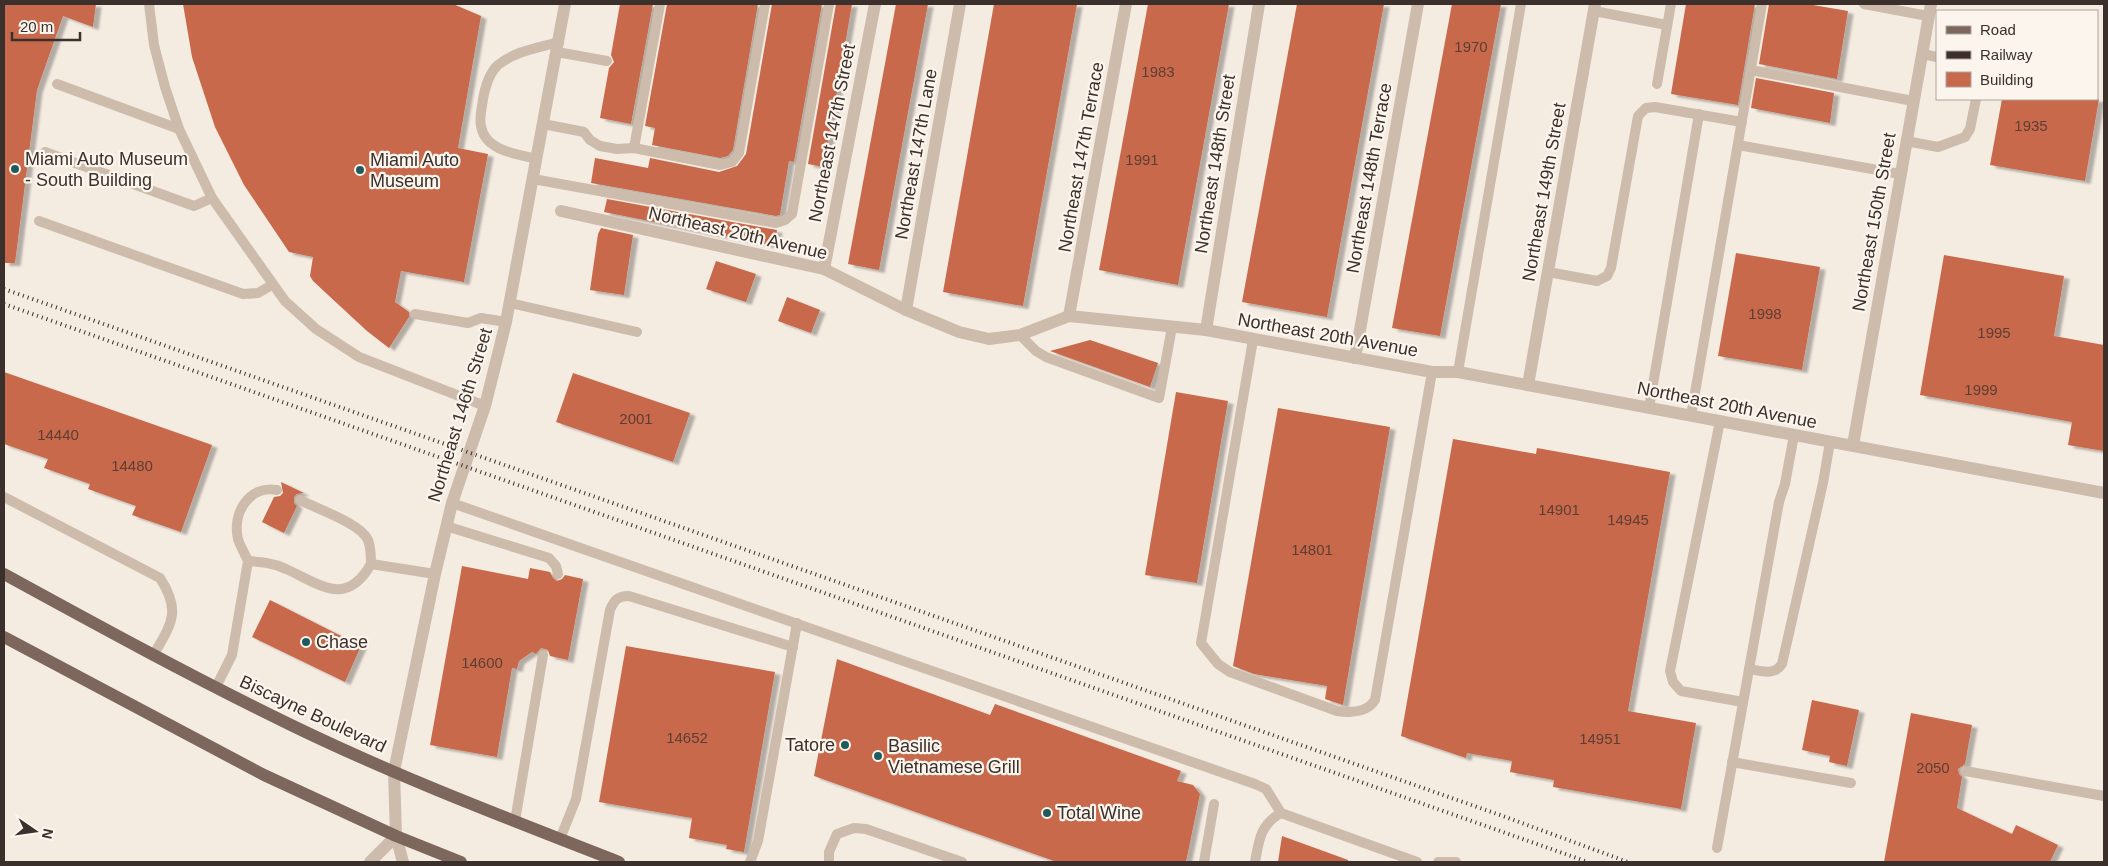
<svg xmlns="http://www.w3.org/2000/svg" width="2108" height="866" viewBox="0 0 2108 866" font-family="Helvetica,sans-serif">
<defs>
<filter id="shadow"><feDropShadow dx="5.5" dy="3" stdDeviation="1" flood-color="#0004"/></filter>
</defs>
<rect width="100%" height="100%" fill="#f4ebe1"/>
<g fill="#c8694b" filter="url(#shadow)">
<path d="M4,4H96L93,27L63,16L37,90L15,263H4Z"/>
<path d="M183,4H453L481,16L458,148L488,154L464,282L401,271L395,302L409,312V317L389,348L367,331L313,281L310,276L313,257L289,252L244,185L215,127L192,57Z"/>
<path d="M620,4H653L631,124L600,118L609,68L614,62L611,55Z"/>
<path d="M667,4H758L733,150L728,156L720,158L652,145L655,128L645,126Z"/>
<path d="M772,4H822L794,162L789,161L780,215L776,216L591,183L595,158L648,168L650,158L719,172L737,166L746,154Z"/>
<path d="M836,4H852L824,167L808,164Z"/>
<path d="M896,4H928L879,270L848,264Z"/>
<path d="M994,4H1077L1023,306L943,292Z"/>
<path d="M1148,4H1229L1178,285L1099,270Z"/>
<path d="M1297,4H1384L1327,317L1242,302Z"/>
<path d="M1452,4H1501L1440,336L1392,328Z"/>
<path d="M1686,4H1755L1738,105L1671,94Z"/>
<path d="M1769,4H1807L1848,11L1837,79L1759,64Z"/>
<path d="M1756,78L1834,93L1830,123L1751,108Z"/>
<path d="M2002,99H2099L2085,181L1990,165Z"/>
<path d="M607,199L777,230L774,246L604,212Z"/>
<path d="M601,228L633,235L624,295L590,290L598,234Z"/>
<path d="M1736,253L1820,267L1802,370L1718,356Z"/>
<path d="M1944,255L2064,276L2054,336L2104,345V451L2068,445L2072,422L1920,395Z"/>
<path d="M716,261L756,274L746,302L706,289Z"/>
<path d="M787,297L820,310L811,333L778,321Z"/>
<path d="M1090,340L1158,363L1150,387L1050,351Z"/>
<path d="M4,372L212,445L181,532L132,515L136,506L88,489L90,484L44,468L48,459L4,444Z"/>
<path d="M573,373L690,413L673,462L556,422Z"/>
<path d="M1176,392L1228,401L1197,583L1145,575Z"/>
<path d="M1278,408L1390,427L1343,705L1325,699L1327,686L1254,674L1233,666Z"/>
<path d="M1453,439L1536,454L1537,448L1670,472L1628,711L1696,723L1681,809L1553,787L1554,780L1510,772L1512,761L1467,753L1466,758L1401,736Z"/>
<path d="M281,482L304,493L297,494L294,497V503L297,506L284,533L262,522L274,497L280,496L283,493Z"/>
<path d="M462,566L528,579L530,568L550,572L553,578L557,581L562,579L565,575L583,579L568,660L550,656L548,650L541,648L536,654L532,652L519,661L517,669L512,668L497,757L430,745Z"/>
<path d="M270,600L361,646L345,682L252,637Z"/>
<path d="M626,646L775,672L744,852L726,849L727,845L689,838L692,818L599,802Z"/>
<path d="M837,659L990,715L995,704L1181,771L1177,781L1193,785L1200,794L1186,862H1057L814,776Z"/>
<path d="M1812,700L1859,710L1847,766L1829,762L1830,756L1802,750Z"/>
<path d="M1911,713L1972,725L1965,764L1958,769L1959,774L1962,777L1957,808L2012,834L2016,825L2058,845L2050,862H1884Z"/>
<path d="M1282,836L1348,860V862H1278Z"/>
</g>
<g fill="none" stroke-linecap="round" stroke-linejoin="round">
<g stroke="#cdbbac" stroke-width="10">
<path d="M149,4L154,45L165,87L179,129L212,198L285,301L316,329L359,357L485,406"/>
<path d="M1864,4L1928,16"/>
<path d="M1594,11L1667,25"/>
<path d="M557,52L607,61"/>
<path d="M1922,54L1937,57"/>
<path d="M1751,70L1913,101"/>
<path d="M57,84L179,129"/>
<path d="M1657,84L1671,4"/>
<path d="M543,124L584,132L590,140L600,146L617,149L634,148L720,165L732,162L739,153L765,4"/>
<path d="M1906,141L1938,147L1965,137L1970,129L1976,99"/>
<path d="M1738,145L1900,174"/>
<path d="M634,148L660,4"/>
<path d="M45,152L194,206L212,198"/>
<path d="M537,159C517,154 485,151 481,126C479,118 482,108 483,99C485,88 489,73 498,65C515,51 538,48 559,42"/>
<path d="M533,179L776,223L785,220L792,214L829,4"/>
<path d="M39,221L243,294L258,293L272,285"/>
<path d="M1548,272L1597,281L1607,276L1611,268L1638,116L1646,108L1655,107L1742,122"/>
<path d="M510,303L637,332"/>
<path d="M415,314L468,323L481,318L506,322"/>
<path d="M1020,335L1036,351L1046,357L1159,398L1172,327"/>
<path d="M1253,340L1201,643L1218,664L1230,672L1337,711C1351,713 1367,713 1375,700L1432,372"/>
<path d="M1458,372L1521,4"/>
<path d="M1649,408L1699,114"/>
<path d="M1691,416L1762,4"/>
<path d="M1720,421L1670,671L1673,682L1681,691L1743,702"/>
<path d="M4,497L160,578C182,612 171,624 153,656"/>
<path d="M300,500C317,509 360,523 368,540C371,548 371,556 371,564"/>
<path d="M452,503L1255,784L1266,789L1281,813L1417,862"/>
<path d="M446,526L549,558L556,566L558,574"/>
<path d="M248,561C245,554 240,546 238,539C232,513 249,485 277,490"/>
<path d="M1749,669C1762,671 1774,676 1782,664L1823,483L1830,442"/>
<path d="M216,687L232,655L248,561C261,562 274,563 286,569C320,584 346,608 371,564L435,574"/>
<path d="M1732,762L1851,783"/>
<path d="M1965,771L2104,796"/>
<path d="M515,821L543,655"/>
<path d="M560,839L576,799L610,610C614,600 618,596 629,596L793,647"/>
<path d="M1717,848L1779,502L1785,484L1794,435"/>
<path d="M750,862L758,841L797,623"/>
<path d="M829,862V852L837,834L854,828L866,829L962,862"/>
<path d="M1204,862L1214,804"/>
<path d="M1255,862C1259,840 1260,825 1281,813"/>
<path d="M1438,862H1456"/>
</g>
<g stroke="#cdbbac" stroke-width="12">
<path d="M561,211L824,269L906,310L959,332L989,339L1020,335L1069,316L1206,330L1432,372H1458L2104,493"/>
<path d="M824,269L875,4"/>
<path d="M906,310L960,4"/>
<path d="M1069,316L1126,4"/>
<path d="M1206,330L1259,4"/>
<path d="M1355,358L1418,4"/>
<path d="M1528,385L1595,4"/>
<path d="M1853,445L1931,4"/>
<path d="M370,862L396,836"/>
<path d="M403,862L396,836L394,771L435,574L452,503L485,406L506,322L565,4"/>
</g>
<g stroke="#7d675c" stroke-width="12">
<path d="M4,574C99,626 194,678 291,725C398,777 509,819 619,862"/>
<path d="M4,637L264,775L396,836L461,862"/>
</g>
<g stroke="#3b302b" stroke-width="4" stroke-dasharray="1 4" stroke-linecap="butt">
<path d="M4,289L1500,815L1628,862"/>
<path d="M4,304L1588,862"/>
</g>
</g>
<g fill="#1f5a5e" stroke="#fbf5ee" stroke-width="2">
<circle cx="15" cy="169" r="5"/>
<circle cx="360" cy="170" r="5"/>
<circle cx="306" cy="642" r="5"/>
<circle cx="845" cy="745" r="5"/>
<circle cx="878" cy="756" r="5"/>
<circle cx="1047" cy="813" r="5"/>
</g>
<g text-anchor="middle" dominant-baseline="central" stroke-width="4.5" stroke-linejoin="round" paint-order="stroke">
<g font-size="15" fill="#5e3e33">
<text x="1471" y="46">1970</text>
<text x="1158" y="71">1983</text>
<text x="2031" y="125">1935</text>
<text x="1142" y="159">1991</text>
<text x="1765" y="313">1998</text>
<text x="1994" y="332">1995</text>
<text x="1981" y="389">1999</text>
<text x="636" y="418">2001</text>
<text x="58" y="434">14440</text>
<text x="132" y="465">14480</text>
<text x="1559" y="509">14901</text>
<text x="1628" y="519">14945</text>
<text x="1312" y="549">14801</text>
<text x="482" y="662">14600</text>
<text x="687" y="737">14652</text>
<text x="1600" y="738">14951</text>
<text x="1933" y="767">2050</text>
</g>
<g font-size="18" fill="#3b302b" stroke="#fbf5ee">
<text transform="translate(832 133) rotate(-79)">Northeast 147th Street</text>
<text transform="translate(916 154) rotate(-80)">Northeast 147th Lane</text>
<text transform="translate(1081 157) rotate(-80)">Northeast 147th Terrace</text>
<text transform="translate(1215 164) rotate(-81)">Northeast 148th Street</text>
<text transform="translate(1369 178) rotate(-80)">Northeast 148th Terrace</text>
<text transform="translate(1544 192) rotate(-80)">Northeast 149th Street</text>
<text transform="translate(1874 222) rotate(-80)">Northeast 150th Street</text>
<text transform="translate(738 233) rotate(13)">Northeast 20th Avenue</text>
<text transform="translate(1328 335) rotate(10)">Northeast 20th Avenue</text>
<text transform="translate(1727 405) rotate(11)">Northeast 20th Avenue</text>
<text transform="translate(460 415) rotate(-73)">Northeast 146th Street</text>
<text transform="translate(313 714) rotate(25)">Biscayne Boulevard</text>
</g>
<g font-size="18" fill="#3b302b" stroke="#fbf5ee" text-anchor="start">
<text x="25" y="159">Miami Auto Museum<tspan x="25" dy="21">- South Building</tspan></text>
<text x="370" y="160">Miami Auto<tspan x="370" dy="21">Museum</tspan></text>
<text x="316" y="642">Chase</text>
<text x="835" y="745" text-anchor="end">Tatore</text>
<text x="888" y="746">Basilic<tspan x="888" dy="21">Vietnamese Grill</tspan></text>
<text x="1057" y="813">Total Wine</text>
</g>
</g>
<rect width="2108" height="866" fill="none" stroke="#3b302b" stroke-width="10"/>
<rect x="1936" y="10" width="162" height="90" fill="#fbf5ee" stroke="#aea6a0"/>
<rect x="1946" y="26" width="25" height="8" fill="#7d675c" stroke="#aea6a0"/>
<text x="1980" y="35" font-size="15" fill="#3b302b">Road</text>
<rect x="1946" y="51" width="25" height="8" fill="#3b302b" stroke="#aea6a0"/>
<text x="1980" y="60" font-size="15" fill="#3b302b">Railway</text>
<rect x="1946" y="72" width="25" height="15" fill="#c8694b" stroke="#aea6a0"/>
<text x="1980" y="85" font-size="15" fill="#3b302b">Building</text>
<g transform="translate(35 831) rotate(103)" stroke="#fbf5ee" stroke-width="4" paint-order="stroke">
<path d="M0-4L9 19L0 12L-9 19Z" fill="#3b302b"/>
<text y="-8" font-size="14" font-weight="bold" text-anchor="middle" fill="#3b302b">N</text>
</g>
<path d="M12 32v8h68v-8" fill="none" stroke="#3b302b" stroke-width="2.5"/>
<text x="20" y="32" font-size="15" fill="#3b302b" stroke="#fbf5ee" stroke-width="4" paint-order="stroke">20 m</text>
</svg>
